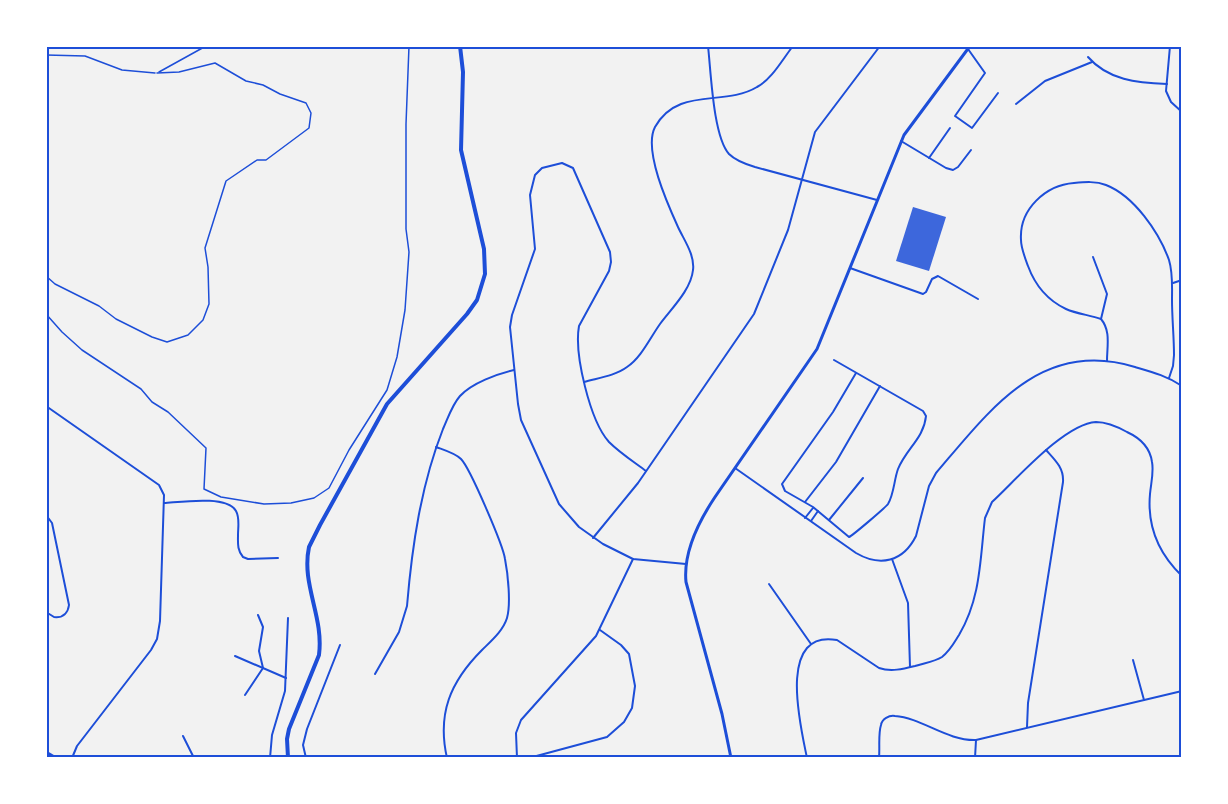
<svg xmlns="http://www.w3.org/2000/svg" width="1228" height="804" viewBox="0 0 1228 804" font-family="Figtree,sans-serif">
<rect width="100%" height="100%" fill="#f2f2f2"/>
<path fill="#3d67dc" d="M913,207L946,217L929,271L896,261Z"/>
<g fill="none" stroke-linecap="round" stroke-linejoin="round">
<g stroke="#1d4ed8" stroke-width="1.5">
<path d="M46,55L85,56L122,70L155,73"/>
<path d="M159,72L206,46"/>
<path d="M46,276L55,284L99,306L116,319L152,337L167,342L188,335L203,320L209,304L208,267L205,248L226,181L257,160H266L309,128L311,113L306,103L280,94L263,85L246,81L215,63L179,72L157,73"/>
<path d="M46,314L62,332L82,350L141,389L152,402L168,412L206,448L204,489L221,497L264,504L291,503L314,498L329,488L349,450L387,390L397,357L405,310L409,252L406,229V124L409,46"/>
</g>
<g stroke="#1d4ed8" stroke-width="2">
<path d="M708,46C711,72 713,136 729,154C736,161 745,164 755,167L877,200"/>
<path d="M1170,46L1166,91L1171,102L1182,112"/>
<path d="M968,49L985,73L955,116L972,128L998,93"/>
<path d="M1088,57C1108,80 1137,83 1167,84"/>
<path d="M1016,104L1045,81L1092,62"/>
<path d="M901,141L946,168L953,170L958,167L971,150"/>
<path d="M929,158L950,128"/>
<path d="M1093,257L1107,294L1101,319"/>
<path d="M850,268L923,294L926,292L932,279L938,276L978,299"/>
<path d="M1173,283L1182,280"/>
<path d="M834,360L923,411L926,416C924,438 906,449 898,469C894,480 894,494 888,504C885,508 852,536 849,537L813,507L785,491L782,484L833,412L856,373"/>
<path d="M1107,361C1107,346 1111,331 1101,319C1090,315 1077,314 1066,309C1047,300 1035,285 1028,266C1025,258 1021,248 1021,240C1019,209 1046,185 1074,183C1085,182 1096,181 1106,185C1134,196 1159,232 1169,260C1173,273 1172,286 1172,300C1172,318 1174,337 1174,355L1173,366L1169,378"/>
<path d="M584,382C598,378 615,376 627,367C641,358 650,338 660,324C671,309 691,290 693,270C695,255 684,240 678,227C668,205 643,150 655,127C678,86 724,107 757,87C772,79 782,60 793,46"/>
<path d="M46,406L159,485L164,495L160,621L157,639L151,650L77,746L72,758"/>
<path d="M436,447C444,450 455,453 461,459C470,468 503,545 505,559C508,574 511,604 507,618C503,631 491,641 482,650C450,682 437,714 447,758"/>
<path d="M735,468L856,553C880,567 903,562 916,536L929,486L936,473C990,410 1041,338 1135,367C1152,372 1167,376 1182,386"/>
<path d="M646,471C634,462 620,453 609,442C590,421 574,354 579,326L609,271L611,262L610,252L573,168L562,163L542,168L535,175L530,195L535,249L512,315L510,327L518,404L521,420L559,504L579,527L603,544L633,559L686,564"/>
<path d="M805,502L836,462L880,386"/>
<path d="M164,503C181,502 227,495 236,511C240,518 238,527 238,535C238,543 237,550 243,557L248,559L278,558"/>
<path d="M46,515L52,523L69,605C68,613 63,618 54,617L46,612"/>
<path d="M805,518L813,508"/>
<path d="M829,520L863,478"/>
<path d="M811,521L818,511"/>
<path d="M593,538L638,483L754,314L788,230L815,132L880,46"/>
<path d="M892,559L908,603L910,667"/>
<path d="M769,584L811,644"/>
<path d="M235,656L286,678"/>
<path d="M1133,660L1144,700"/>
<path d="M375,674L399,632L407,606C412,546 421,485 443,429C448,418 452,405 460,396C472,383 497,374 514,370"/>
<path d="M245,695L263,668L259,651L263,627L258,615"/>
<path d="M1027,727L1028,703L1063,482C1064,468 1055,460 1046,450"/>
<path d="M183,736L194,758"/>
<path d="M662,756V758"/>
<path d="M270,758L272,735L285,691L288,618"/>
<path d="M306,758L303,745L307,729L340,645"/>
<path d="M517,758L516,733L521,720L596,636L633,559"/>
<path d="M529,758L607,737L624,722L632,708L635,686L629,654L621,645L600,630"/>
<path d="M807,758C801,728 776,629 837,640L879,668C891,672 903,669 915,666C924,663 934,662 942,657C950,651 954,643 959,635C981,598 980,559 985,518L992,502C1016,480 1064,424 1096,422C1107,422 1118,427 1127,432C1140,438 1150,447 1152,462C1154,472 1151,483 1150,494C1147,527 1158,553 1182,576"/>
<path d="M879,758C880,748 878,734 881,725C882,719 889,715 895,716C922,718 947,741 976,740L1182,691"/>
<path d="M975,758L976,740"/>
</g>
<g stroke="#1d4ed8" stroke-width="3">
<path d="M46,752L56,758"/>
<path d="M731,758L722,714L686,582C683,552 699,521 715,497L817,349L904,135L970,46"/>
</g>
<path stroke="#1d4ed8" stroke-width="4" d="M288,758L287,739L289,729L319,655C324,616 301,585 309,547L320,525L387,404L467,314L477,300L485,274L484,249L461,150L463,72L460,46"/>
</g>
<rect width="1228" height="804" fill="none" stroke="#ffffff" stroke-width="96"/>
<rect x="48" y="48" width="1132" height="708" fill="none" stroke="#1d4ed8" stroke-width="2"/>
</svg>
